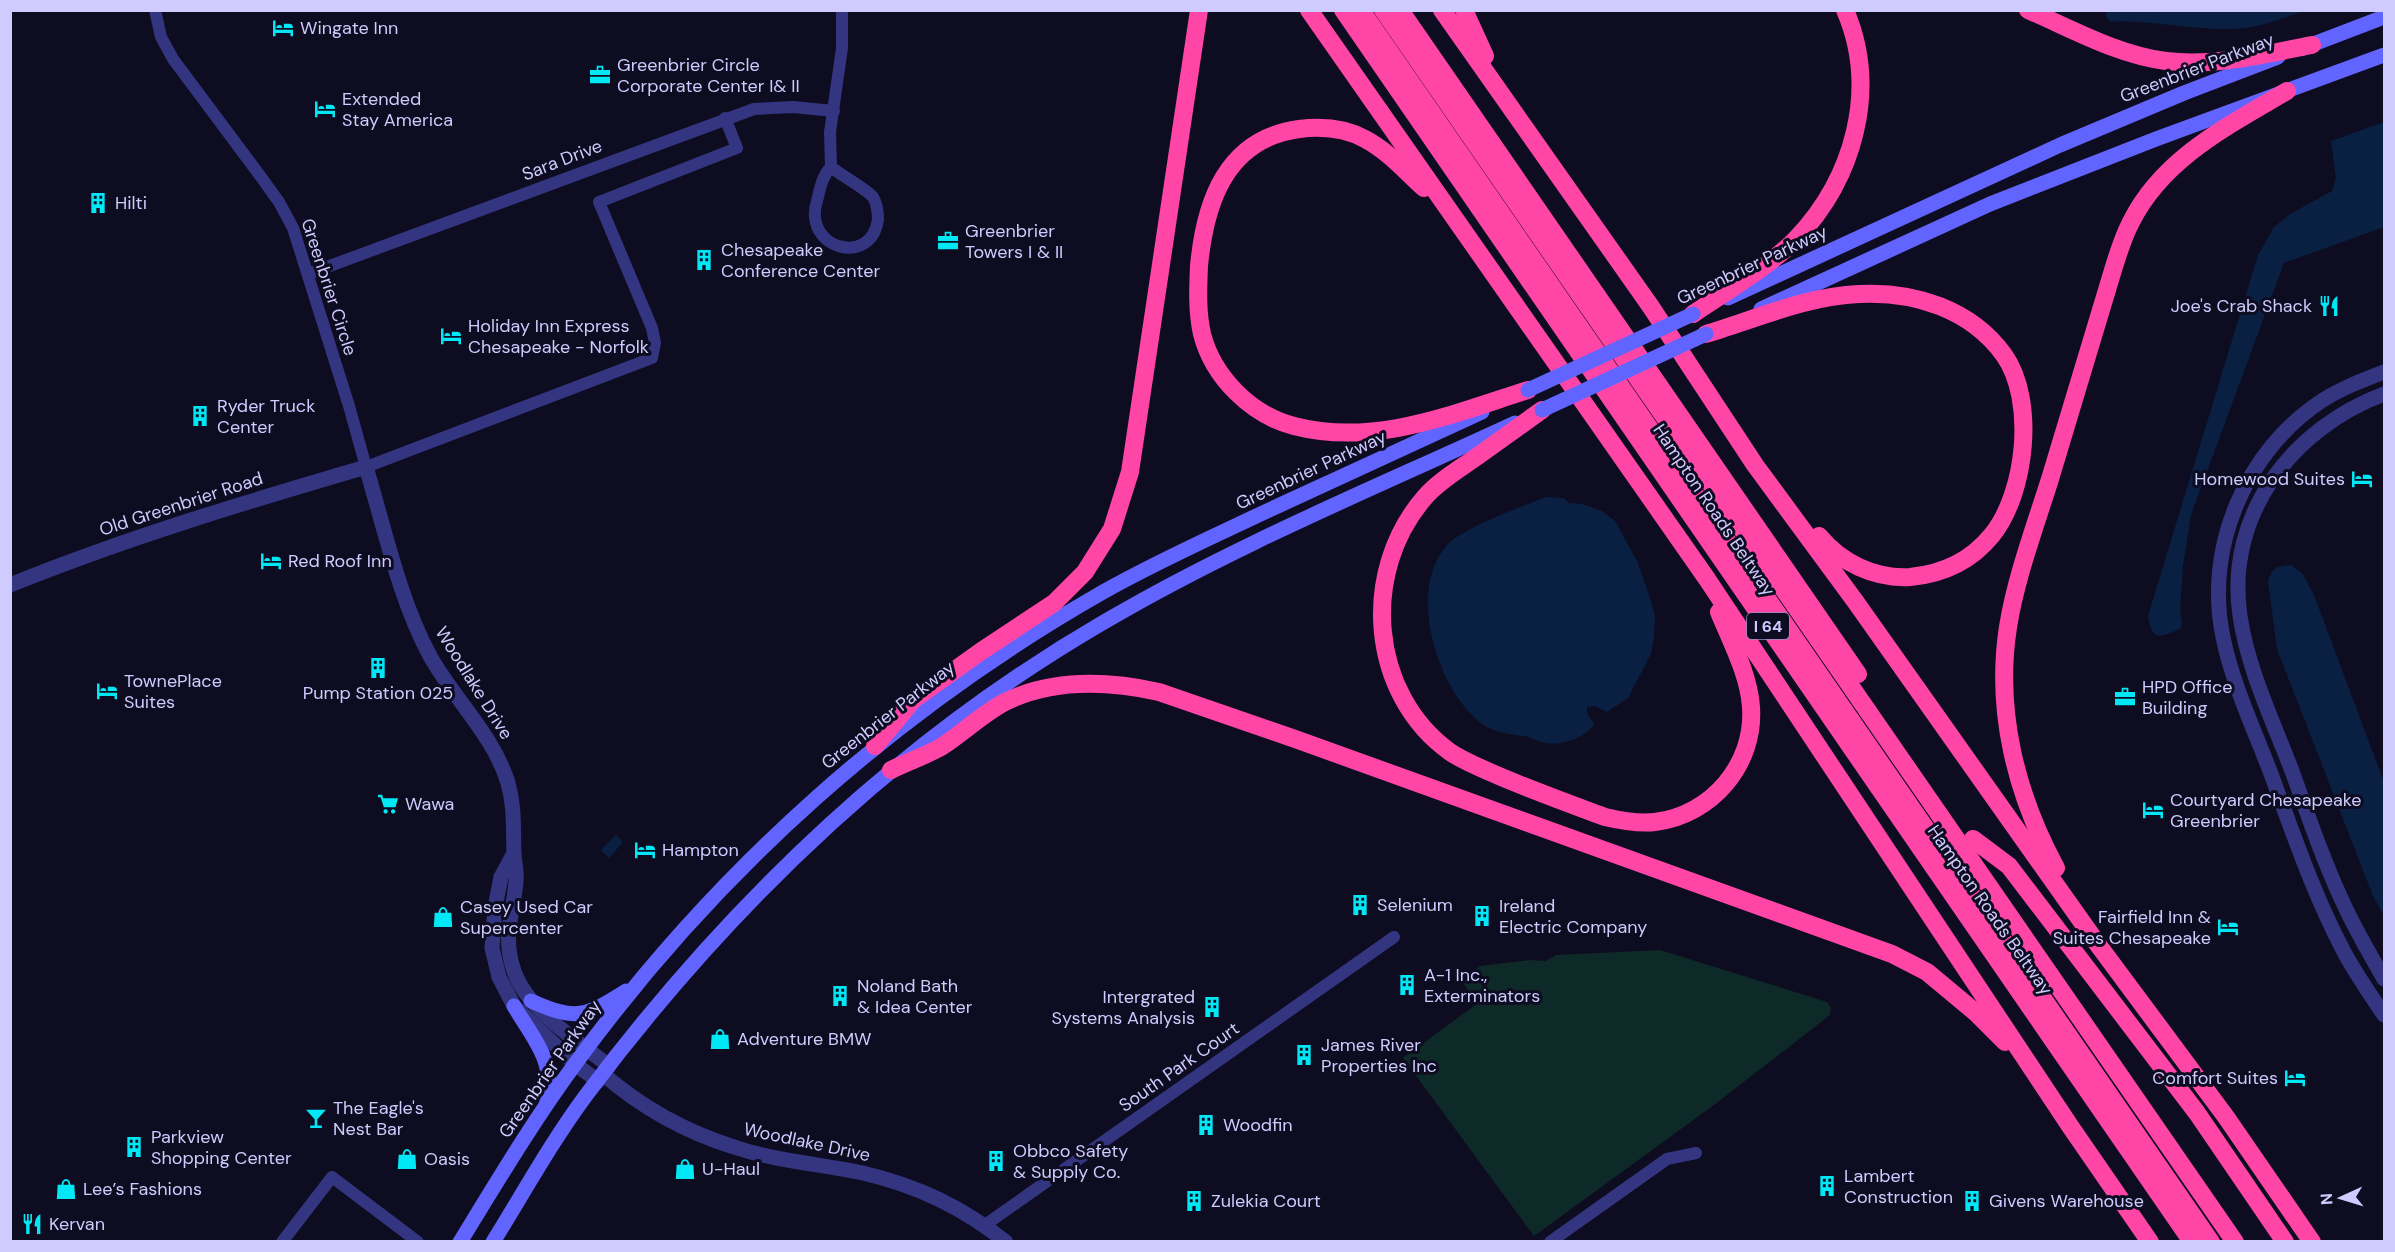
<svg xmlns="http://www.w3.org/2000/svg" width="2395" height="1252" viewBox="0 0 2395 1252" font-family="'DM Sans',sans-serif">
<rect width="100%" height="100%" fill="#0e0c20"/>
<path fill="#0e2a28" d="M1660,950L1827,1002L1831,1008L1830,1015L1718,1102L1534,1236L1403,1058L1478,1003L1462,982L1480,966L1531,960L1545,961L1556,955Z"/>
<g fill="#092042">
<path d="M2108,11V10L2303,11C2285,17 2264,26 2245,28C2200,33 2155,19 2110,22L2105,15Z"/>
<path d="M2384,122V227L2284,263L2191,515L2183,566L2180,611L2182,623L2180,629C2159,638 2152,641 2148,616L2258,255L2274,227L2290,214L2332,191L2336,178L2331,141Z"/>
<path d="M1546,497L1563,498L1569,503L1582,504L1602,511L1615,521L1638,563L1651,601L1655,616L1654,637L1651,654L1628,698L1607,712L1595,706L1587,707V713L1594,724C1584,739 1559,747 1541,742C1535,740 1530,737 1524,736C1507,734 1490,732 1477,720C1436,684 1407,590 1447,545C1464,527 1521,507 1546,497Z"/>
<path d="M2291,565L2302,573L2314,595L2384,782V916L2373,896L2277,649L2268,581C2272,567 2277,566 2291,565Z"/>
<path d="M616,835L623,842L609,858L601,850Z"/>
</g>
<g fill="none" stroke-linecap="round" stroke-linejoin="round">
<g stroke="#343581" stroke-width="12">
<path d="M155,10L161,37L173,59L261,177L279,202L293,228L349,406L366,467L652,358L655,343L652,328L599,202L737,148L725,118"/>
<path d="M831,167C822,176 820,189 817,201C802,249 872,268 878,219C878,211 877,204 873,197C865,188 842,176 831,167L830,132L842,48V10"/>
<path d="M308,274L754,109L793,107L834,111"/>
<path d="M985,1225L1394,937"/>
<path d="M282,1242L332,1177L418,1242"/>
<path d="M1550,1242L1667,1159L1696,1153"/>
</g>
<g stroke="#343581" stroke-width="15">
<path d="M2384,372C2363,380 2342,388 2323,400C2246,450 2204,547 2223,637C2233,687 2257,735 2274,782C2295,839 2315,897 2343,950C2355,973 2370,994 2384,1015"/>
<path d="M2384,394C2293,428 2225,514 2240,616C2248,670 2273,721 2292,771C2309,818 2325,866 2347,911C2358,934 2371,956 2384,979"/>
<path d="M10,585C126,538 246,502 366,467C385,530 399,598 430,656C454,699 494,736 508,783C515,808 513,830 514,855C515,864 517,873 516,882C513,916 502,936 514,971C527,1010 578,1041 609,1066"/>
<path d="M514,853L501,877L495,907L492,948L499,977L514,1006L575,1064L598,1081"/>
<path d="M603,1074C641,1107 686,1132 734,1147C775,1161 821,1164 863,1173C918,1186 962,1207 1006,1242"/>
</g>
<g stroke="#6264ff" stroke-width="15">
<path d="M2303,48L2384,17"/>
<path d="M1728,298L2060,145L2184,93L2278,57"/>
<path d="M1761,309L1990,204L2156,139L2384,55"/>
<path d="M531,1001C576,1021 585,1017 626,991"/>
<path d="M514,1006C534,1040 555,1060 547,1101"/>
<path d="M460,1242C498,1180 535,1118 578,1060C718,869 897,709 1103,592C1156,562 1212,537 1267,511C1339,478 1410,445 1482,412"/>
<path d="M493,1242C524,1192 552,1141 587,1094C729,905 899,741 1104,622C1235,545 1377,487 1515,423"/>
</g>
<g stroke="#ff46a6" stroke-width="18">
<path d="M1309,10L1707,579L2070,1126L2150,1242"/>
<path d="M1343,10L2192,1242"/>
<path d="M1361,10L2211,1242"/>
<path d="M1383,10L2235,1242"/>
<path d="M1400,10L1858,674"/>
<path d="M1442,10L1651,307L1755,465L1855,601L2099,946L2226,1117L2312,1242"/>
<path d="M1464,10L1485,56"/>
<path d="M2028,10C2072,29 2118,55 2166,61C2215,67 2264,54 2312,45"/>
<path d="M1424,188C1406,172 1388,151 1365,139C1345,128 1322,126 1299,129C1226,139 1205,202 1199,266C1198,289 1197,311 1202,334C1213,377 1251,415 1294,426C1375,447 1452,414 1528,390"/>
<path d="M1693,314C1725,292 1770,266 1796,239C1854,178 1879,89 1845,10"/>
<path d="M1706,334C1756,319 1807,296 1859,294C1914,291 1971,309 2004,355C2036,400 2026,493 1992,535C1971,561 1943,574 1910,577C1875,579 1841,563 1819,536"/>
<path d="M1542,410C1520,426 1497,442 1475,458C1458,470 1439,481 1425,497C1360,571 1369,694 1450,752C1465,762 1483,769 1499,776C1534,791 1570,804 1605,817C1622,821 1638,824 1655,822C1712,815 1755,764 1751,707C1749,675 1731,641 1719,612"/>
<path d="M875,746L913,700L980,652L1054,603L1085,572L1112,529L1130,472L1199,10"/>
<path d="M891,770C907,762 925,756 941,747C963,733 982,714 1005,702C1052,679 1109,681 1159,692L1298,740L1892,954L1927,972L1975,1012L2005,1042"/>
<path d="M1973,839L2009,866L2197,1113L2285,1242"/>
<path d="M2056,868C2016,794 1995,711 2008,627C2016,577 2035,527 2050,479C2071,409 2092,339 2113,270C2118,254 2123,237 2131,222C2163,158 2228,126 2287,91"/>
</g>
<g stroke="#6264ff" stroke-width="15">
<path d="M1528,390L1693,314"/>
<path d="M1542,410L1706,334"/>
</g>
</g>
<defs>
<symbol id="hotel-bare" viewBox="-9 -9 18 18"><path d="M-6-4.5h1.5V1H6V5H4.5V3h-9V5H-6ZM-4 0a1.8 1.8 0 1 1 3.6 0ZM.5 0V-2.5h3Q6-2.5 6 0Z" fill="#00e7f6" stroke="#0e0c20" stroke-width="2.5" paint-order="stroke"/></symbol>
<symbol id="office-bare" viewBox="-9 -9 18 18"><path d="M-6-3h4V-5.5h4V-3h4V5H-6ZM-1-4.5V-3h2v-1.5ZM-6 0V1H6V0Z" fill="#00e7f6" stroke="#0e0c20" stroke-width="2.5" paint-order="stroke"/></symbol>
<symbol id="building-bare" viewBox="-9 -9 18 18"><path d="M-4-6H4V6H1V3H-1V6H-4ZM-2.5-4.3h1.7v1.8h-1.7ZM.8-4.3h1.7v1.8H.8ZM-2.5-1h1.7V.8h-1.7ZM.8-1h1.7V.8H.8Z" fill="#00e7f6" stroke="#0e0c20" stroke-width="2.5" paint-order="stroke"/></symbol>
<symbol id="restaurant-bare" viewBox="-9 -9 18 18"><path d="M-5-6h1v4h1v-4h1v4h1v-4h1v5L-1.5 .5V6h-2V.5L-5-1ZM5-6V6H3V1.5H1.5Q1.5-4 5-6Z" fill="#00e7f6" stroke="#0e0c20" stroke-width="2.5" paint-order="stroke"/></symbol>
<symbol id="supermarket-bare" viewBox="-9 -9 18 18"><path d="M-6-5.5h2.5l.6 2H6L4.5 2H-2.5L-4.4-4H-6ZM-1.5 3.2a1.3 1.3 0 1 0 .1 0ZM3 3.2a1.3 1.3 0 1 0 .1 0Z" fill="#00e7f6" stroke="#0e0c20" stroke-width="2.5" paint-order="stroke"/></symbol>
<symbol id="shop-bare" viewBox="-9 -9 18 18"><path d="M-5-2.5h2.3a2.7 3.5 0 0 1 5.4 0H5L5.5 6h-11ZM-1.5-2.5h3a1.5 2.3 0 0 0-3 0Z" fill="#00e7f6" stroke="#0e0c20" stroke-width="2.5" paint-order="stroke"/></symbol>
<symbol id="bar-bare" viewBox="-9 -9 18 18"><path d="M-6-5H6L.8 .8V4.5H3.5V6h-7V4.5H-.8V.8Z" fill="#00e7f6" stroke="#0e0c20" stroke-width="2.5" paint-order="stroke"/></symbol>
</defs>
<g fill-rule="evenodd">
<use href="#hotel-bare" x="268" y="13" width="30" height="30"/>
<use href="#office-bare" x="585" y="60" width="30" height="30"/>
<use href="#hotel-bare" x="310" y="94" width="30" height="30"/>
<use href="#building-bare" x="83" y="188" width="30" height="30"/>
<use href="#office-bare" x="933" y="226" width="30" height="30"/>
<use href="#building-bare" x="689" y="245" width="30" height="30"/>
<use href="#restaurant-bare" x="2314" y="291" width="30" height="30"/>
<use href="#hotel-bare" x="436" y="321" width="30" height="30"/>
<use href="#building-bare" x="185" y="401" width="30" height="30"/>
<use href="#hotel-bare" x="2347" y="464" width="30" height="30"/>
<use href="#hotel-bare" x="256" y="546" width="30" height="30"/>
<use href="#building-bare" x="363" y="653" width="30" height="30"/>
<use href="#hotel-bare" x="92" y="676" width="30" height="30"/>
<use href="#office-bare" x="2110" y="682" width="30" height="30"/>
<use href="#supermarket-bare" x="373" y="789" width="30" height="30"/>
<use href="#hotel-bare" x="2138" y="795" width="30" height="30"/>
<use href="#hotel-bare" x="630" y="835" width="30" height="30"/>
<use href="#building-bare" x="1345" y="890" width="30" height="30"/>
<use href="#building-bare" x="1467" y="901" width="30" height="30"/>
<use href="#shop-bare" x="428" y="902" width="30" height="30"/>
<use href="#hotel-bare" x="2213" y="912" width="30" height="30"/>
<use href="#building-bare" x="1392" y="970" width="30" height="30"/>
<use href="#building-bare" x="825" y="981" width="30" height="30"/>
<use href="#building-bare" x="1197" y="992" width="30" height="30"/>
<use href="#shop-bare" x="705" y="1024" width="30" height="30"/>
<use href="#building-bare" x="1289" y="1040" width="30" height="30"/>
<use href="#hotel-bare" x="2280" y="1063" width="30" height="30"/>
<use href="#bar-bare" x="301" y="1103" width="30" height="30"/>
<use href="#building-bare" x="1191" y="1110" width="30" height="30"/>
<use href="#building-bare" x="119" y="1132" width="30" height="30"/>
<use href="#shop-bare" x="392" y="1144" width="30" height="30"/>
<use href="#building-bare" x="981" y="1146" width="30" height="30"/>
<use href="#shop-bare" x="670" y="1154" width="30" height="30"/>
<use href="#building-bare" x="1812" y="1171" width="30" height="30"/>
<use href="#shop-bare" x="51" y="1174" width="30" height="30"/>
<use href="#building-bare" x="1179" y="1186" width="30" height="30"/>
<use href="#building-bare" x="1957" y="1186" width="30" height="30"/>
<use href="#restaurant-bare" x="17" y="1209" width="30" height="30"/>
</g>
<g text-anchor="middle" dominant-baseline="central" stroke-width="6" stroke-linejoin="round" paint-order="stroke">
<rect fill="#0e0c20" stroke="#9592bc" stroke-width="1.5" x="1747" y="613" width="42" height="26" rx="4.5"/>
<g font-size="16" font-weight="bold" fill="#cfcbff">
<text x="1768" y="626">I 64</text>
</g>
<g font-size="18" fill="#cfcbff" stroke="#0e0c20" text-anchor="start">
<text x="300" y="28">Wingate Inn</text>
<text x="617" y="65">Greenbrier Circle<tspan x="617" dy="21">Corporate Center I&amp; II</tspan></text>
<text x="342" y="99">Extended<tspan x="342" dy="21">Stay America</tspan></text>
<text x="115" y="203">Hilti</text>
<text x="965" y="231">Greenbrier<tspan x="965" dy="21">Towers I &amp; II</tspan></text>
<text x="721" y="250">Chesapeake<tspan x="721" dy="21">Conference Center</tspan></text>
<text x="2312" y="306" text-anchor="end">Joe's Crab Shack</text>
<text x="468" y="326">Holiday Inn Express<tspan x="468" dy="21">Chesapeake - Norfolk</tspan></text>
<text x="217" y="406">Ryder Truck<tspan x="217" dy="21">Center</tspan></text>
<text x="2345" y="479" text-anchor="end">Homewood Suites</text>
<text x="288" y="561">Red Roof Inn</text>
<text x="124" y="681">TownePlace<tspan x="124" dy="21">Suites</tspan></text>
<text x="2142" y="687">HPD Office<tspan x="2142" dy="21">Building</tspan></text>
<text x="378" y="693" text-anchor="middle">Pump Station 025</text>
<text x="2170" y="800">Courtyard Chesapeake<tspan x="2170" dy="21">Greenbrier</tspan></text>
<text x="405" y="804">Wawa</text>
<text x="662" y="850">Hampton</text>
<text x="1377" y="905">Selenium</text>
<text x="1499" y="906">Ireland<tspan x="1499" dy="21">Electric Company</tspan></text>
<text x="460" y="907">Casey Used Car<tspan x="460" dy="21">Supercenter</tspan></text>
<text x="2211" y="917" text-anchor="end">Fairfield Inn &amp;<tspan x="2211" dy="21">Suites Chesapeake</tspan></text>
<text x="1424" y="975">A-1 Inc.,<tspan x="1424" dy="21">Exterminators</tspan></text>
<text x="857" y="986">Noland Bath<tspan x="857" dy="21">&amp; Idea Center</tspan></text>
<text x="1195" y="997" text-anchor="end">Intergrated<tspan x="1195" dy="21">Systems Analysis</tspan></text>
<text x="737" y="1039">Adventure BMW</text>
<text x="1321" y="1045">James River<tspan x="1321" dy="21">Properties Inc</tspan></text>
<text x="2278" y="1078" text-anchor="end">Comfort Suites</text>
<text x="333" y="1108">The Eagle's<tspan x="333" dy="21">Nest Bar</tspan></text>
<text x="1223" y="1125">Woodfin</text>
<text x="151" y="1137">Parkview<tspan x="151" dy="21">Shopping Center</tspan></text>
<text x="1013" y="1151">Obbco Safety<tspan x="1013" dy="21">&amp; Supply Co.</tspan></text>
<text x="424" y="1159">Oasis</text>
<text x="702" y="1169">U-Haul</text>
<text x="1844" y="1176">Lambert<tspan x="1844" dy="21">Construction</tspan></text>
<text x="83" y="1189">Lee’s Fashions</text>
<text x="1211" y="1201">Zulekia Court</text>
<text x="1989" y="1201">Givens Warehouse</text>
<text x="49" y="1224">Kervan</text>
</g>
<g font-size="18" fill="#cfcbff" stroke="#0e0c20">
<text transform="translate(2197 68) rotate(-21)">Greenbrier Parkway</text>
<text transform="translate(562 160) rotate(-21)">Sara Drive</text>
<text transform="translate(1752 265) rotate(-25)">Greenbrier Parkway</text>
<text transform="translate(329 287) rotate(72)">Greenbrier Circle</text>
<text transform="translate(1311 470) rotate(-25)">Greenbrier Parkway</text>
<text transform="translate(181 504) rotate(-18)">Old Greenbrier Road</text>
<text transform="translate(1714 510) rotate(56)">Hampton Roads Beltway</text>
<text transform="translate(474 683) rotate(58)">Woodlake Drive</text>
<text transform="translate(888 715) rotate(-38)">Greenbrier Parkway</text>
<text transform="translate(1990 910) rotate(55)">Hampton Roads Beltway</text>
<text transform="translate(1179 1067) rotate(-35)">South Park Court</text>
<text transform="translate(550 1069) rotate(-55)">Greenbrier Parkway</text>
<text transform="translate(807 1142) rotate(12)">Woodlake Drive</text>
</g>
</g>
<rect width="2395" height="1252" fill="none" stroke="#cfcbff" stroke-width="24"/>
<g transform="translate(2341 1198) rotate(266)" stroke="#0e0c20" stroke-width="4.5" paint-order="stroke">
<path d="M0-4.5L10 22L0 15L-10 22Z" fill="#cfcbff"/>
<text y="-9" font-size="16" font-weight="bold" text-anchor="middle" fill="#cfcbff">N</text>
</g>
</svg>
